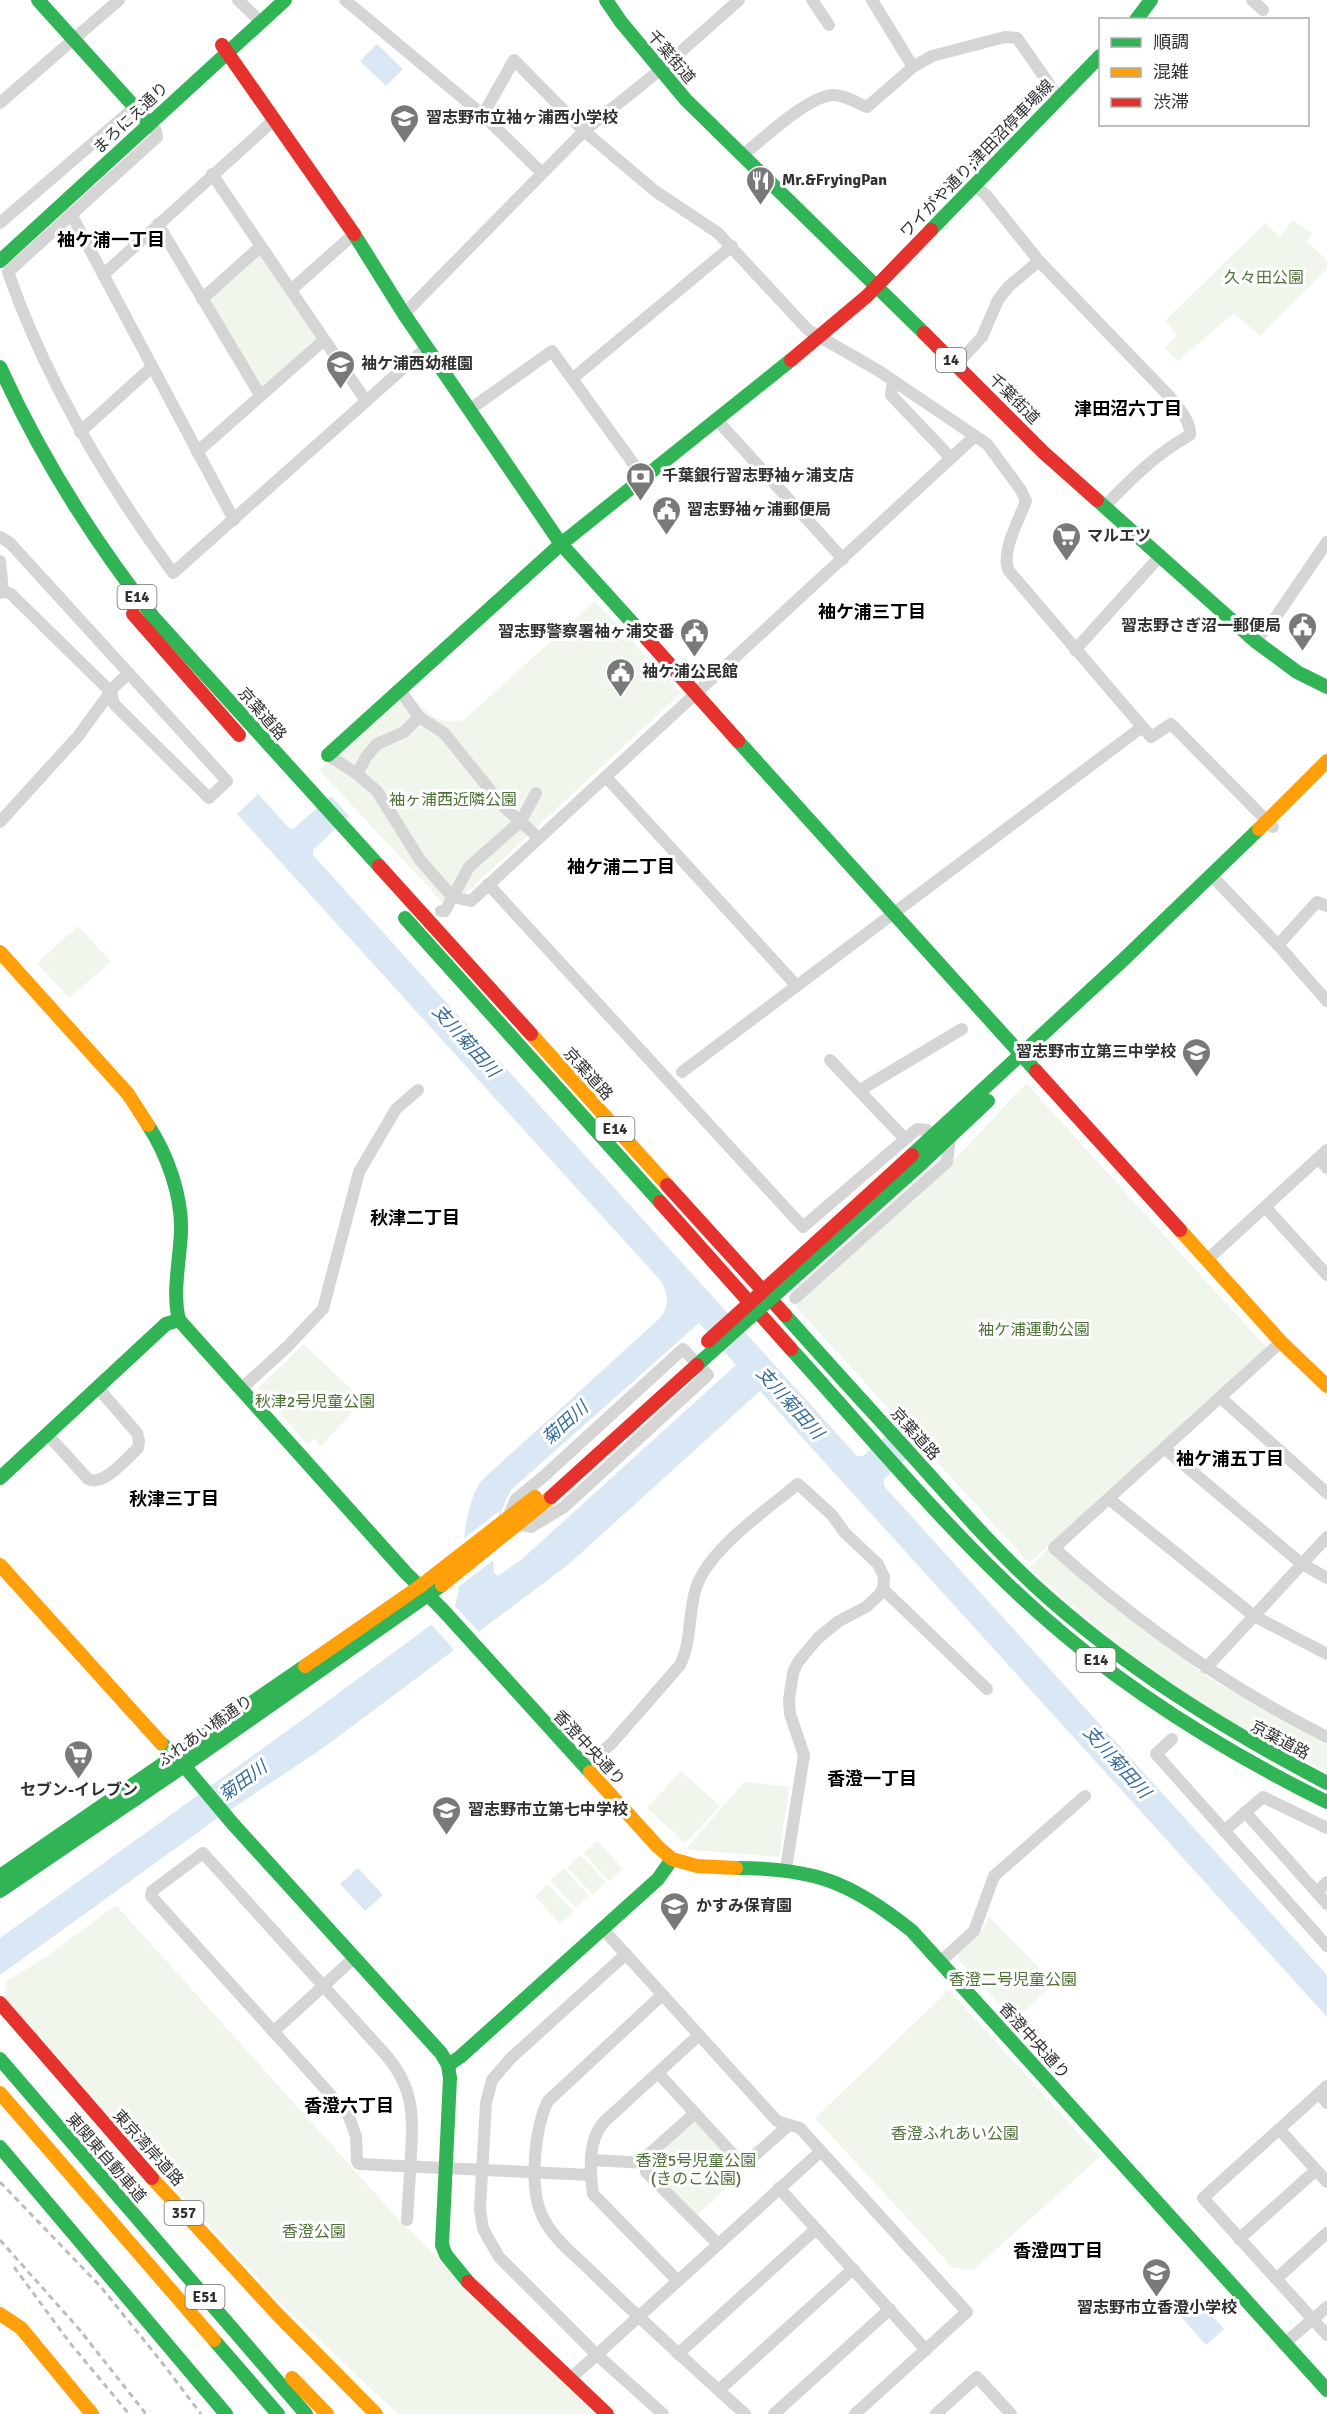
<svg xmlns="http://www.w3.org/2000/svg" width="1327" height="2414" viewBox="0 0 1327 2414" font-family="Signika,'Noto Sans JP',sans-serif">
<rect width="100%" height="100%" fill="#fff"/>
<g fill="#f1f6ed">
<path d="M1293,220L1312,234L1306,241L1327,260V269L1260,336L1234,313L1178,361L1165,348L1177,335L1165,321L1265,223L1280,237Z"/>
<path d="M260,252L318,337L260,390L207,299Z"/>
<path d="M595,601L681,693L449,909L319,770L406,692C427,711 434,726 464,720Z"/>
<path d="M78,926L111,962L69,998L37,963Z"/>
<path d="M1026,1083L1267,1348L1029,1563L795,1306L957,1157Z"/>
<path d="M304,1344L363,1401L321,1446L314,1439L308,1445L258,1388Z"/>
<path d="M1049,1548L1198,1670L1216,1682L1327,1742V1772C1280,1747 1231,1724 1186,1694C1132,1658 1078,1611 1029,1568Z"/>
<path d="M681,1771L720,1806L685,1843L647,1808Z"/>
<path d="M744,1782L789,1787L779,1857L691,1850L687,1848Z"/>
<path d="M597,1841L623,1869L609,1881L584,1853Z"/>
<path d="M581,1855L606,1882L593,1895L567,1867Z"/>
<path d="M564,1868L589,1896L576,1908L550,1880Z"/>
<path d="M548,1884L574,1912L560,1924L535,1896Z"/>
<path d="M116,1905L401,2222L599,2414H398L280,2303L4,2001L7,1981L47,1956Z"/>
<path d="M989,1916L1054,1984L1014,2020L958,1959L959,1953L983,1929Z"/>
<path d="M949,1990L1100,2157L973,2270L952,2267L815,2118Z"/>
<path d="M694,2121L739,2170V2177L696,2216L652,2170L653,2157Z"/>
</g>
<g fill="#d9e8f4" fill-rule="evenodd">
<path d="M377,44L403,69L386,86L360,61Z"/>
<path d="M258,794L289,828L293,829L331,796L349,816L313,850V855L857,1456H863L899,1424L920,1447L884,1479V1486L1327,1975V2017L760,1391L569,1564L323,1748L215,1820L0,1975V1938L302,1720L454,1608C468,1567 457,1519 481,1481L661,1317C670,1304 668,1295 661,1281L237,814ZM699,1323L736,1365L522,1559L498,1576L494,1573C490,1545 498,1513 511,1490Z"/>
<path d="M358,1868L383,1895L365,1911L340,1884Z"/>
<path d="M1200,2302L1224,2329L1206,2345L1182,2318Z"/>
</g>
<g fill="#fff">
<path d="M499,1511L495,1559L458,1587L461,1541Z"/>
<path d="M452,1603L481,1634L456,1652L430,1623Z"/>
</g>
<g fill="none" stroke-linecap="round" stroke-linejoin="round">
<g stroke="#d5d5d5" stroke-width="12">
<path d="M238,0L261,22"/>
<path d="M345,0L483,115L542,173"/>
<path d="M812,0L829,25"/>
<path d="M872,0L913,67"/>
<path d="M1252,0L1263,10"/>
<path d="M0,103L119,0"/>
<path d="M483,115L514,60L584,131L655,191L718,233L808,330L879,371L987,444L1021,490L1026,501C1019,520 1000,553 1009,571L1151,737L1171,724L1273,827"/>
<path d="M149,123L156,131L157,137L8,272C46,381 105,480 173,573L427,347"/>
<path d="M743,155C763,139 807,97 832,95C843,94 857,103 867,107L913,67L932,56L1005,37L1017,38L1059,98"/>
<path d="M212,174L366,401"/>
<path d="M974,185L986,195L1039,261L1170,397C1178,407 1191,421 1190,435C1157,453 1130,480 1105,506"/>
<path d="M71,214L234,520"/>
<path d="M0,223L135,107"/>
<path d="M158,224L260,395"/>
<path d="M103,275L275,119"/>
<path d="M291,290L354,234"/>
<path d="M202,299L261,246"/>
<path d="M404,314L584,131L660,70L739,0"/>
<path d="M956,365L982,337L998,300L1009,286L1039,261"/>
<path d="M572,379L732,246"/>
<path d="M893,381L891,395L951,458"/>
<path d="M469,410L552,351L643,477"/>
<path d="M716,419L843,559"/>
<path d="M80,432L152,367"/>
<path d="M197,452L324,340"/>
<path d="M0,537L10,543L227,781L209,798L114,704L111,692L11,594L3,591L0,593"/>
<path d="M0,561L3,591"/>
<path d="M1255,641L1273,621L1327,542"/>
<path d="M1075,650L1161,555"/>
<path d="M400,690L419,717L444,733L503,806L539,838"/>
<path d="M328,755L357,774L377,791L420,860L448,892L453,897L471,901L975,436"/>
<path d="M357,774L366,757L377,744L404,732L419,717"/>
<path d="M606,777L796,985"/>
<path d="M0,822L79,735L114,687L129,673"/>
<path d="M1211,875L1278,945L1327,1001"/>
<path d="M488,884L803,1227L917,1129L927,1130L933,1136"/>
<path d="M441,911H445L469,867L521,821L536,793"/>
<path d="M1278,945L1317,902L1327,906"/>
<path d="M830,1060L905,1139"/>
<path d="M682,1072L1142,727"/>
<path d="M860,1090L962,1029"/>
<path d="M1318,1158L1327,1168"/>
<path d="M1265,1207L1327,1275"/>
<path d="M1207,1260L1327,1150"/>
<path d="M795,1298L947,1162L950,1138"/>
<path d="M1281,1342L1054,1548C1137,1623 1227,1687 1327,1737"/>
<path d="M242,1388L288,1346L323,1309L359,1172L396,1109L418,1090"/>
<path d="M1221,1398L1327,1493"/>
<path d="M48,1435L88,1479C103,1487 127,1458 138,1448L139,1441L137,1433L98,1388"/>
<path d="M1164,1448L1302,1564L1327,1578"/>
<path d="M1109,1499L1254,1616L1327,1654"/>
<path d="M508,1517L516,1499L543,1477L683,1349L708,1375L564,1507L531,1527L519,1524"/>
<path d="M883,1589L987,1689"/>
<path d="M1206,1668L1327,1537"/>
<path d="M1172,1739L1156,1754L1327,1946"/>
<path d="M585,1767L612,1743L680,1665C692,1641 688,1613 696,1588C709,1549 766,1510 798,1484L832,1515L845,1533L878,1564L884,1577L883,1589L878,1596L866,1607L839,1621L818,1638L798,1662L793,1673L789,1700L790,1714L804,1755L786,1869"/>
<path d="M1245,1812L1327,1904"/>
<path d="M1224,1831L1263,1797L1327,1828"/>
<path d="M1317,1892L1327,1882"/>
<path d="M602,1928L777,2121L800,2128L967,2312L855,2414"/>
<path d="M626,1954L511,2058L492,2080L486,2103L480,2209L483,2229L499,2257L596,2354L663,2414"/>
<path d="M940,1962L974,1931L994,1876L1085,1796"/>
<path d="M662,1995L548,2101C535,2127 529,2185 541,2213C551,2238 576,2256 594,2274C643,2322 694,2368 745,2414"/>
<path d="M273,2032L354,1958"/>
<path d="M658,2073L741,2163L745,2164L789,2125"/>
<path d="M1327,2086L1203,2198L1327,2335"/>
<path d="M1319,2094L1327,2103"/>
<path d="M695,2113L646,2157V2172L718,2244"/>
<path d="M1279,2129L1327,2182"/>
<path d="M591,2160L646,2163"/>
<path d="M779,2188L926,2350"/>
<path d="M407,2220L410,2173C412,2125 419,2093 385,2054L203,1853L152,1891L151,1896L348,2114L356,2136L357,2161L359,2164C436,2168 513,2171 590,2175"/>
<path d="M1239,2239L1316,2170"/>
<path d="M1276,2279L1327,2233"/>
<path d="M677,2280L593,2194C590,2170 587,2140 605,2121L699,2035"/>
<path d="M1285,2343L1327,2307"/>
<path d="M678,2354L816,2229"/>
<path d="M570,2379L821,2151"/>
<path d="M719,2390L853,2269"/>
<path d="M774,2414L890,2309"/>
<path d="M936,2414L977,2377L1011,2414"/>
</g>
<g stroke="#30b455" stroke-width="14">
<path d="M38,0L149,123"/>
<path d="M606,0L621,22L686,100L924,333"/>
<path d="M1136,20L1151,0"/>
<path d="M931,230L1100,56"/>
<path d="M354,234L404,314L561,544L647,639"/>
<path d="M0,261L285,0"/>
<path d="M0,367C41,458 93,540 155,619L379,866"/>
<path d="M1097,500L1255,641L1297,672L1327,687"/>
<path d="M738,741L1036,1071"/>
<path d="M328,755L561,544L791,360"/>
<path d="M405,918L660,1202"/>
<path d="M148,1125C167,1154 182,1195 181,1231C180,1260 172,1292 179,1320L405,1572L442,1609L590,1772"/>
<path d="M912,1155L1122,961L1259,829"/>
<path d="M922,1163L988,1101"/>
<path d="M785,1315C831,1367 878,1418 925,1470C960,1509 995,1549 1034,1585C1122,1666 1222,1728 1327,1783"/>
<path d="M791,1349C872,1438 949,1533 1039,1613C1125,1690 1224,1751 1327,1802"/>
<path d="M0,1478L166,1324L179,1320"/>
<path d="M161,1743L175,1755L233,1824L441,2053L448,2065L450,2078L442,2245L446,2255L468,2282"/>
<path d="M736,1868C814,1868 851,1882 912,1931L1327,2390"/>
<path d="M0,1876L305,1666"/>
<path d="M0,1891L184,1766L442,1585"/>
<path d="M0,2059L306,2414"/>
<path d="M448,2065L460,2057L658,1879L672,1859"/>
<path d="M0,2147L226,2414"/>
<path d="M214,2340L278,2414"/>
</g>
<g stroke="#ff9f0a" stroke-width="14">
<path d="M1259,829L1327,761"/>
<path d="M0,952L128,1094L148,1125"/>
<path d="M531,1034L667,1185"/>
<path d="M1180,1230L1281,1342L1327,1386"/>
<path d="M0,1565L161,1743"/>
<path d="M442,1585L551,1497"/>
<path d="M305,1666L419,1587L535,1497"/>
<path d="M590,1772L658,1847L672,1859L697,1866L736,1868"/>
<path d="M0,2093L214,2340"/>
<path d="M152,2178L278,2315L376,2414"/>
<path d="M0,2314L21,2328L92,2414"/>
<path d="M292,2378L327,2414"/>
</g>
<g stroke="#e5322d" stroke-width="14">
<path d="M222,45L354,234"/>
<path d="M924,333L1043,452L1097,500"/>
<path d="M791,360L867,296L931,230"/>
<path d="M133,614L239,735"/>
<path d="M647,639L738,741"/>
<path d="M379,866L531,1034"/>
<path d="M1036,1071L1180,1230"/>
<path d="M667,1185L785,1315"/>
<path d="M660,1202L791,1349"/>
<path d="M0,2003L152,2178"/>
<path d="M468,2282L607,2414"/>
</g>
<g stroke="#bdbdbd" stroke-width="3" stroke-dasharray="6 4.5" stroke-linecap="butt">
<path d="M0,2182L101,2287L160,2360L201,2414"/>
<path d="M0,2240L79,2329L146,2414"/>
<path d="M14,2267L70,2343L129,2414"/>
</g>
<path stroke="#30b455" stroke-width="14" d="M697,1365L922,1163"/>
<g stroke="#e5322d" stroke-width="14">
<path d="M708,1341L912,1155"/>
<path d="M551,1497L697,1365"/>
</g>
</g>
<defs>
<symbol id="school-pin" viewBox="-11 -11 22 30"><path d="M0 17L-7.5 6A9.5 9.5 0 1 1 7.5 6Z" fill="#797979" stroke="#fff"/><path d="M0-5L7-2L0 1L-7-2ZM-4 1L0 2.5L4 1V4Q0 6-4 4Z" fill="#fff"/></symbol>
<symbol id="restaurant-pin" viewBox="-11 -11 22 30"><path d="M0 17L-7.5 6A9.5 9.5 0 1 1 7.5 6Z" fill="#797979" stroke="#fff"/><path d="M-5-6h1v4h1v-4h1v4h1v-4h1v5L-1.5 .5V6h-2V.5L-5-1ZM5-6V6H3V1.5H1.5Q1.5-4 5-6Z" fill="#fff"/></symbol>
<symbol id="bank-pin" viewBox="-11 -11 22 30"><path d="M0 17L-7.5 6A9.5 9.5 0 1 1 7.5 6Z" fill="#797979" stroke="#fff"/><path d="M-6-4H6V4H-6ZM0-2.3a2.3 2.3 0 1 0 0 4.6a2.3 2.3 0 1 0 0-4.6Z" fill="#fff"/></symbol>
<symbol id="civic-pin" viewBox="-11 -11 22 30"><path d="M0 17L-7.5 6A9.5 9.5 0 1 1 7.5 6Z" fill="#797979" stroke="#fff"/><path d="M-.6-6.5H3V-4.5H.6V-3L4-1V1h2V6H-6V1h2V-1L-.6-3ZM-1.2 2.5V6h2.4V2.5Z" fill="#fff"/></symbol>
<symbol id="supermarket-pin" viewBox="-11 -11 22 30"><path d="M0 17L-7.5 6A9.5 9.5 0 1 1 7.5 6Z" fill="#797979" stroke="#fff"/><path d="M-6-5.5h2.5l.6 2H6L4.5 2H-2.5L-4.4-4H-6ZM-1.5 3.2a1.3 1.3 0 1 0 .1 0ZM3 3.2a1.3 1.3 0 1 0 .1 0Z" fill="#fff"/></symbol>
</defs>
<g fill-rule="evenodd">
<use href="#school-pin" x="388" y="102" width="33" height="45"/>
<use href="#restaurant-pin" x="744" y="164" width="33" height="45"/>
<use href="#school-pin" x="324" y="348" width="33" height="45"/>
<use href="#bank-pin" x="624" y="460" width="33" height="45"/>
<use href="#civic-pin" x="650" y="494" width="33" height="45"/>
<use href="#supermarket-pin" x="1050" y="520" width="33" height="45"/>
<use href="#civic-pin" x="1286" y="610" width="33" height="45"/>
<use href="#civic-pin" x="678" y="616" width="33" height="45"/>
<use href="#civic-pin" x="604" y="656" width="33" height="45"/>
<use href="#school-pin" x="1180" y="1036" width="33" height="45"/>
<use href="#supermarket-pin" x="62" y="1738" width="33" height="45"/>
<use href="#school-pin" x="430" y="1794" width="33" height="45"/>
<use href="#school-pin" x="658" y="1890" width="33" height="45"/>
<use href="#school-pin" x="1140" y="2256" width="33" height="45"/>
</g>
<g text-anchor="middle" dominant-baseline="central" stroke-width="6" stroke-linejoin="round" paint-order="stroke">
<g fill="#fff" stroke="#6f6f6f" stroke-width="1.5">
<rect x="936" y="348" width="30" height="24" rx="4.5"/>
<rect x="117.5" y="585" width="39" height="24" rx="4.5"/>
<rect x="595.5" y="1117" width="39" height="24" rx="4.5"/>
<rect x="1076.5" y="1648" width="39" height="24" rx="4.5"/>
<rect x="164.5" y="2201" width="39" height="24" rx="4.5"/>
<rect x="185.5" y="2285" width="39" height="24" rx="4.5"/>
</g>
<g font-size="15" font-weight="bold" fill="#313131">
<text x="951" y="360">14</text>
<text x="137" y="597">E14</text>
<text x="615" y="1129">E14</text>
<text x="1096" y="1660">E14</text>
<text x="184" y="2213">357</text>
<text x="205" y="2297">E51</text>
</g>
<g font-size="16" fill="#313131" stroke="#fff">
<text transform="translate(671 57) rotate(50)">千葉街道</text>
<text transform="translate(131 118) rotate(-43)">まろにえ通り</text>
<text transform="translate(977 159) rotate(-46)">ワイがや通り;津田沼停車場線</text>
<text transform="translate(1014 399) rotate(45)">千葉街道</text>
<text transform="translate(262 714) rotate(49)">京葉道路</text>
<text transform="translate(588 1074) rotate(48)">京葉道路</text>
<text transform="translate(915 1434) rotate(48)">京葉道路</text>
<text transform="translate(205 1731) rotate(-35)">ふれあい橋通り</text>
<text transform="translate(1280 1740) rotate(28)">京葉道路</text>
<text transform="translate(589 1748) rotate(47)">香澄中央通り</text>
<text transform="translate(1034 2041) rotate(48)">香澄中央通り</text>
<text transform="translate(148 2148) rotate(48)">東京湾岸道路</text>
<text transform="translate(106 2158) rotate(49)">東関東自動車道</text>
</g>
<g font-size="16" font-weight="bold" fill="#313131" stroke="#fff" text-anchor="start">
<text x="426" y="118">習志野市立袖ヶ浦西小学校</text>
<text x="782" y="180">Mr.&amp;FryingPan</text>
<text x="361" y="364">袖ケ浦西幼稚園</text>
<text x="662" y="476">千葉銀行習志野袖ヶ浦支店</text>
<text x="687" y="510">習志野袖ヶ浦郵便局</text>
<text x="1087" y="536">マルエツ</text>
<text x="1281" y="626" text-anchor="end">習志野さぎ沼一郵便局</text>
<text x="674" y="632" text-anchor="end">習志野警察署袖ヶ浦交番</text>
<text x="642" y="672">袖ケ浦公民館</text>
<text x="1176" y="1052" text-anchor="end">習志野市立第三中学校</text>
<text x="79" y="1790" text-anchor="middle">セブン-イレブン</text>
<text x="468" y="1810">習志野市立第七中学校</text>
<text x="696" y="1906">かすみ保育園</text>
<text x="1157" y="2308" text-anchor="middle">習志野市立香澄小学校</text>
</g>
<g font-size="16" fill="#4f7239" stroke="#fff">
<text x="1264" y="278">久々田公園</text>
<text x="453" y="800">袖ヶ浦西近隣公園</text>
<text x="1034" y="1330">袖ケ浦運動公園</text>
<text x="315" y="1402">秋津2号児童公園</text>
<text x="1013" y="1980">香澄二号児童公園</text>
<text x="955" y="2134">香澄ふれあい公園</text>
<text x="696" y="2161">香澄5号児童公園<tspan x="696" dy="18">(きのこ公園)</tspan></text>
<text x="314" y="2232">香澄公園</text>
</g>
<g font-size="18" font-weight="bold" fill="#000" stroke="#fff">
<text x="111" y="240">袖ケ浦一丁目</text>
<text x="1128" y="409">津田沼六丁目</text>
<text x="872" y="612">袖ケ浦三丁目</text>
<text x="621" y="867">袖ケ浦二丁目</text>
<text x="415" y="1218">秋津二丁目</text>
<text x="1230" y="1459">袖ケ浦五丁目</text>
<text x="174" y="1499">秋津三丁目</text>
<text x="872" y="1779">香澄一丁目</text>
<text x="349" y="2106">香澄六丁目</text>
<text x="1058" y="2251">香澄四丁目</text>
</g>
<g font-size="18" font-style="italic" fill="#366c9c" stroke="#fff">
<text transform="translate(466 1041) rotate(48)">支川菊田川</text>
<text transform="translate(790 1403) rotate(48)">支川菊田川</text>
<text transform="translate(565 1423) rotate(-42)">菊田川</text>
<text transform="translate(1117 1762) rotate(48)">支川菊田川</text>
<text transform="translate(243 1781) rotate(-36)">菊田川</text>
</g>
</g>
<rect x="1099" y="18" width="210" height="108" fill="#ffffff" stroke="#adadad" stroke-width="1.5"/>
<rect x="1111" y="38" width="30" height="9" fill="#30b455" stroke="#adadad" stroke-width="1.5"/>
<text x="1153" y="48" font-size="18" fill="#313131">順調</text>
<rect x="1111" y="68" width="30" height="9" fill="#ff9f0a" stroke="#adadad" stroke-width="1.5"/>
<text x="1153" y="78" font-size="18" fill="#313131">混雑</text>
<rect x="1111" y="98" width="30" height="9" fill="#e5322d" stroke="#adadad" stroke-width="1.5"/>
<text x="1153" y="108" font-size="18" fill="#313131">渋滞</text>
</svg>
